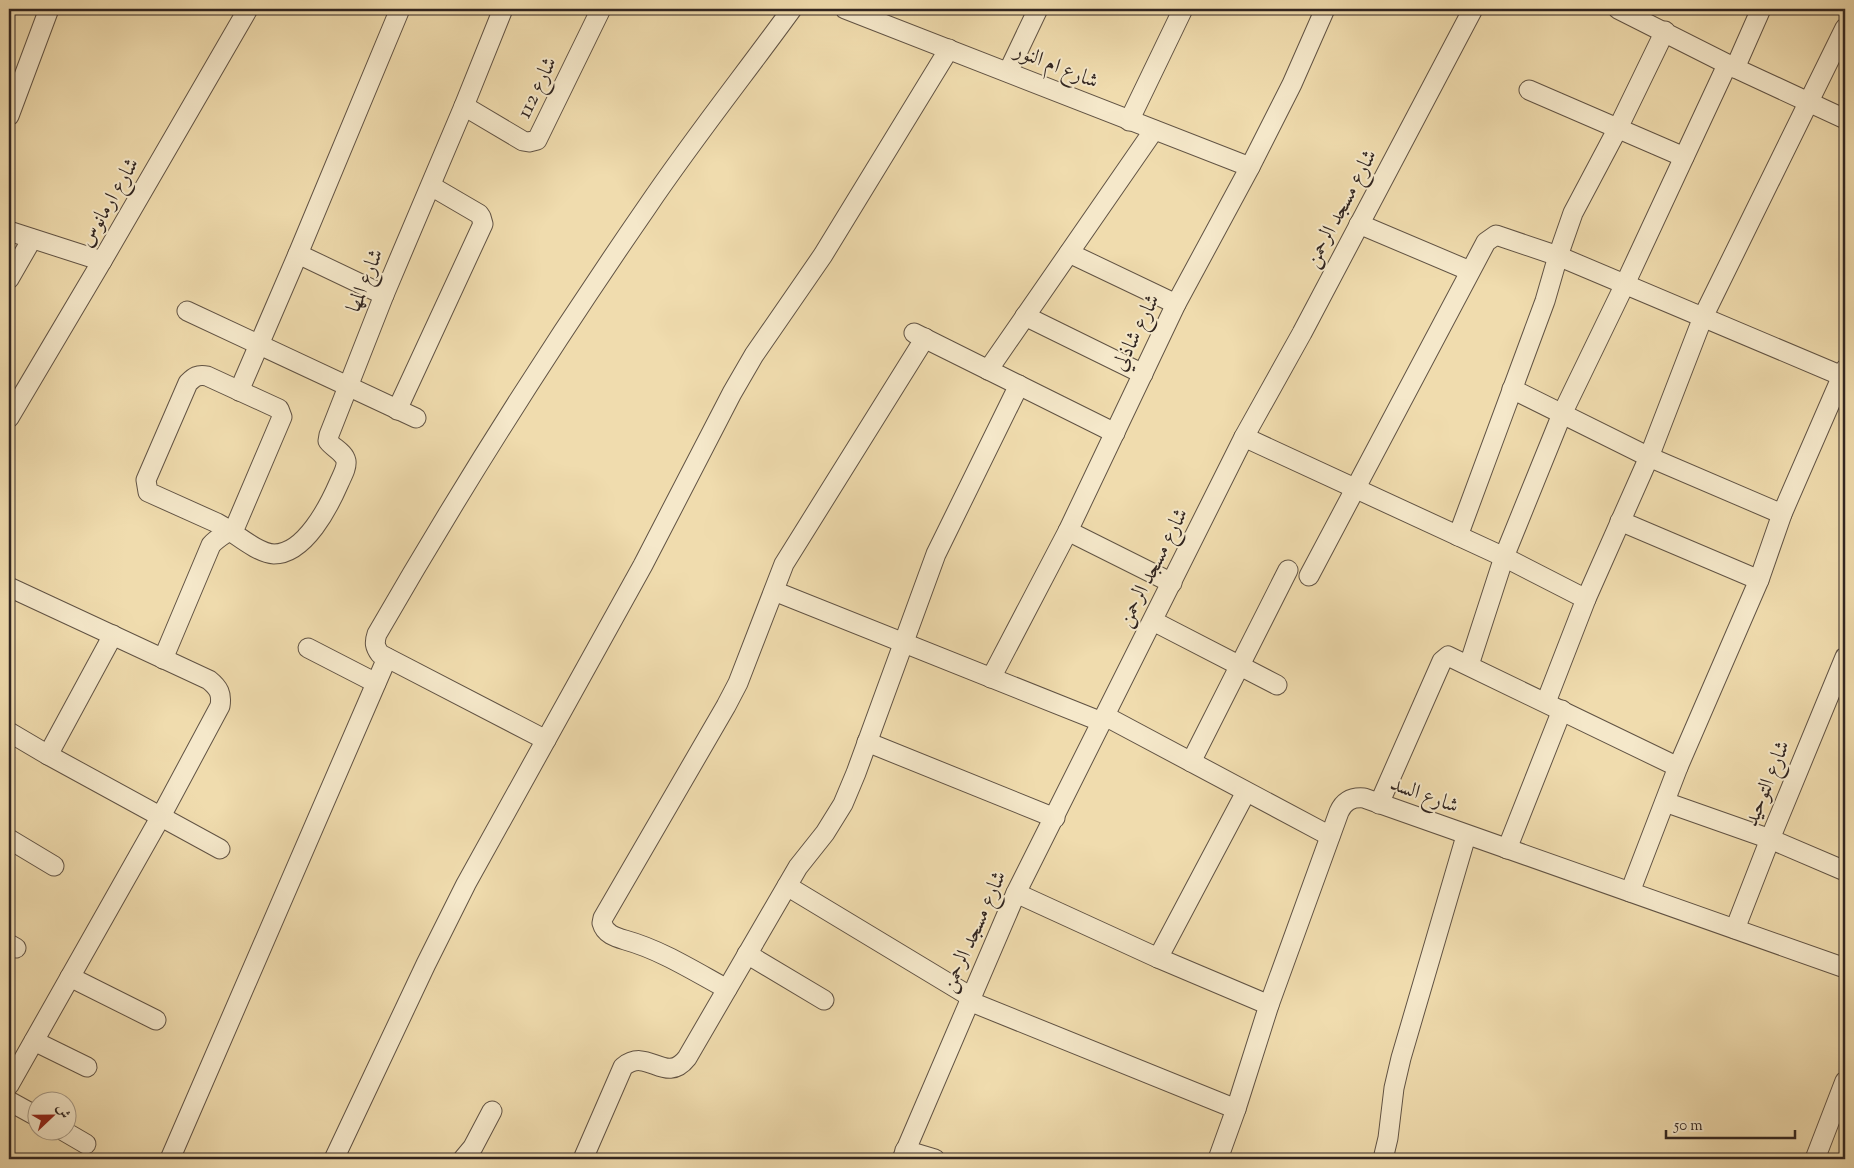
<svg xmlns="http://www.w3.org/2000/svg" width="1854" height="1168" viewBox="0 0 1854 1168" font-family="'Sorts Mill Goudy',Amiri,serif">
<rect width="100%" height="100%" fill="#f0dcae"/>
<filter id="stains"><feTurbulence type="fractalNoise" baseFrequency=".004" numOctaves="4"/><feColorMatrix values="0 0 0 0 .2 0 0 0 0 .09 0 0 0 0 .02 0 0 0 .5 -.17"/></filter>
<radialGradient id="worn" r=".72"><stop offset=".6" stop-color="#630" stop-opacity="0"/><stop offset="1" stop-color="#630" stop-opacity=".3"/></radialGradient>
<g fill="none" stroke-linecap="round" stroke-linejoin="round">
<defs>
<g id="minor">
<path d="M845,9L1250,167"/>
<path d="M1618,9L1735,68L1845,119"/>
<path d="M1735,68L1761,9"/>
<path d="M1008,72L1038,9"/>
<path d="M1529,90L1684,157"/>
<path d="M464,106L523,141L529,142L537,140L601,9"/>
<path d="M9,116L49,9"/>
<path d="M1129,121L1183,9"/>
<path d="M1359,224L1470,271"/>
<path d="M9,231L102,261"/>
<path d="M1069,253L1176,304"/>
<path d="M298,254L384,295"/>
<path d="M9,279L32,239"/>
<path d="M187,311L416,418"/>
<path d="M1025,316L1143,374"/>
<path d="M914,333L1115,433"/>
<path d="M988,370L1154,130"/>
<path d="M1512,389L1649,457L1782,514"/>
<path d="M239,391L298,254L400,9"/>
<path d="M397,410L483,224L481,217L479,214L431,186"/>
<path d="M9,418L102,261L248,9"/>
<path d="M1244,437L1504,557L1586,599"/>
<path d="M1620,521L1759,580"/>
<path d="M1068,531L1172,583"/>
<path d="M1458,536L1545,301L1558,256L1573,213L1618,128L1665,31"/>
<path d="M1309,576L1486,242L1496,235L1558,256L1842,376"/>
<path d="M9,587L209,680C219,688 222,694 220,706L160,818L9,1085"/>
<path d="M774,591L1102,722"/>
<path d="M1153,621L1277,685"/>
<path d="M308,648L376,683"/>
<path d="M163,659L211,545C218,537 228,533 236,525L282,417L279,409L207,376C198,374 194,377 188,383L146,480L148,492L217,523C233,531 256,553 274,554C305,554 329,506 339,483C342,476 347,468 346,461C344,452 333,448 328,441L329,435L384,295L464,106L503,9"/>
<path d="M1469,665L1504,557L1562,414L1625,284L1727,65"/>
<path d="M991,678L1068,531L1176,304L1250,167L1292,84L1325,9"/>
<path d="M1546,702L1586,599L1649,457L1703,317L1845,28"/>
<path d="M1105,716L1330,836"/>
<path d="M9,732L48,755L220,849"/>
<path d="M546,740L380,654C375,647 374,643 377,634C461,488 551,346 647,207C693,139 744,75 792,9"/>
<path d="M867,742L1055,818"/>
<path d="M48,755L113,635"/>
<path d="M1191,762L1288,570"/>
<path d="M1665,802L1770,839L1845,871"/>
<path d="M1379,804L1442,661L1448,656L1678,767"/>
<path d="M9,839L54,866"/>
<path d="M1507,849L1562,710"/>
<path d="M787,886L971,997"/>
<path d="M1630,892L1678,767L1759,580L1782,514L1845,369"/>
<path d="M1016,893L1158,958L1269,1005"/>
<path d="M1735,929L1770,839L1845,657"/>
<path d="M9,944L16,948"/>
<path d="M747,954L824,1000"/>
<path d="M1158,958L1246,792"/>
<path d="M70,977L156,1020"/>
<path d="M727,989C694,971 661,950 625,940C615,937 605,934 602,923L603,918L726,706L738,683L784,564L925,338"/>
<path d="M969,1001L1236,1109"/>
<path d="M34,1041L87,1067"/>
<path d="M9,1101L38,1117"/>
<path d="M62,1130L86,1144"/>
<path d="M905,1150L935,1159"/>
<path d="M170,1159L387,658"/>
<path d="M334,1159L426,964L466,884L643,565L732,393L754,355L823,255L949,49"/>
<path d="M463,1159L473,1147L492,1111"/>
<path d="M583,1159L623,1067C648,1046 665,1086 687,1058L798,867L825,833L843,804L856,773L936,554L1019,385"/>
<path d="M902,1159L1016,893L1244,437L1302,333L1473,9"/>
<path d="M1218,1159L1236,1109L1269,1005L1339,812C1344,801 1352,797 1364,798L1845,968"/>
<path d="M1383,1159L1388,1138L1394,1088L1401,1058L1466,836"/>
<path d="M1815,1159L1845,1081"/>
</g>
</defs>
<use href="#minor" stroke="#615344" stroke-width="21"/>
<use href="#minor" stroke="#f5e8ca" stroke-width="19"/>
</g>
<g text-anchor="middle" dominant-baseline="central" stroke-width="4" stroke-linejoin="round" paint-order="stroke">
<g font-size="21" fill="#312520" stroke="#f5e8ca">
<text transform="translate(1056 67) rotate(22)">شارع ام النور</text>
<text transform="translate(538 88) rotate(-64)">شارع 112</text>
<text transform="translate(110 203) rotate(-60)">شارع ارمانوس</text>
<text transform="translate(1342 209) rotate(-62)">شارع مسجد الرحمن</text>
<text transform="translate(366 281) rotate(-68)">شارع المها</text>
<text transform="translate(1137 333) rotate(-64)">شارع شاذلي</text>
<text transform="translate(1154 568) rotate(-63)">شارع مسجد الرحمن</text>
<text transform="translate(1768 784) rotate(-68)">شارع التوحيد</text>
<text transform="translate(1424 796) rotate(20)">شارع السد</text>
<text transform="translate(975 932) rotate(-66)">شارع مسجد الرحمن</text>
</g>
</g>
<rect width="1854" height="1168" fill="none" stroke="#f0dcae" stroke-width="30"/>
<rect x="10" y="10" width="1834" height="1148" fill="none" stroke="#312520" stroke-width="2.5"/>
<rect x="15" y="15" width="1824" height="1138" fill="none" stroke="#312520"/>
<g transform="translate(52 1116) rotate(68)"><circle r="24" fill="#f5e8ca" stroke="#a79a86"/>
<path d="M0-4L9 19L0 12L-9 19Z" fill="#8f2418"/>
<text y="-8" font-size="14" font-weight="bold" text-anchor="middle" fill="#312520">ش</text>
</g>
<path d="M1666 1130v8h129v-8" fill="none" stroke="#312520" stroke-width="2.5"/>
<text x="1674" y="1130" font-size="15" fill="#312520" stroke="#f5e8ca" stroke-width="4" paint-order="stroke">50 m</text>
<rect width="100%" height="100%" filter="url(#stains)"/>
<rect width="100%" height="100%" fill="url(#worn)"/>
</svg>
